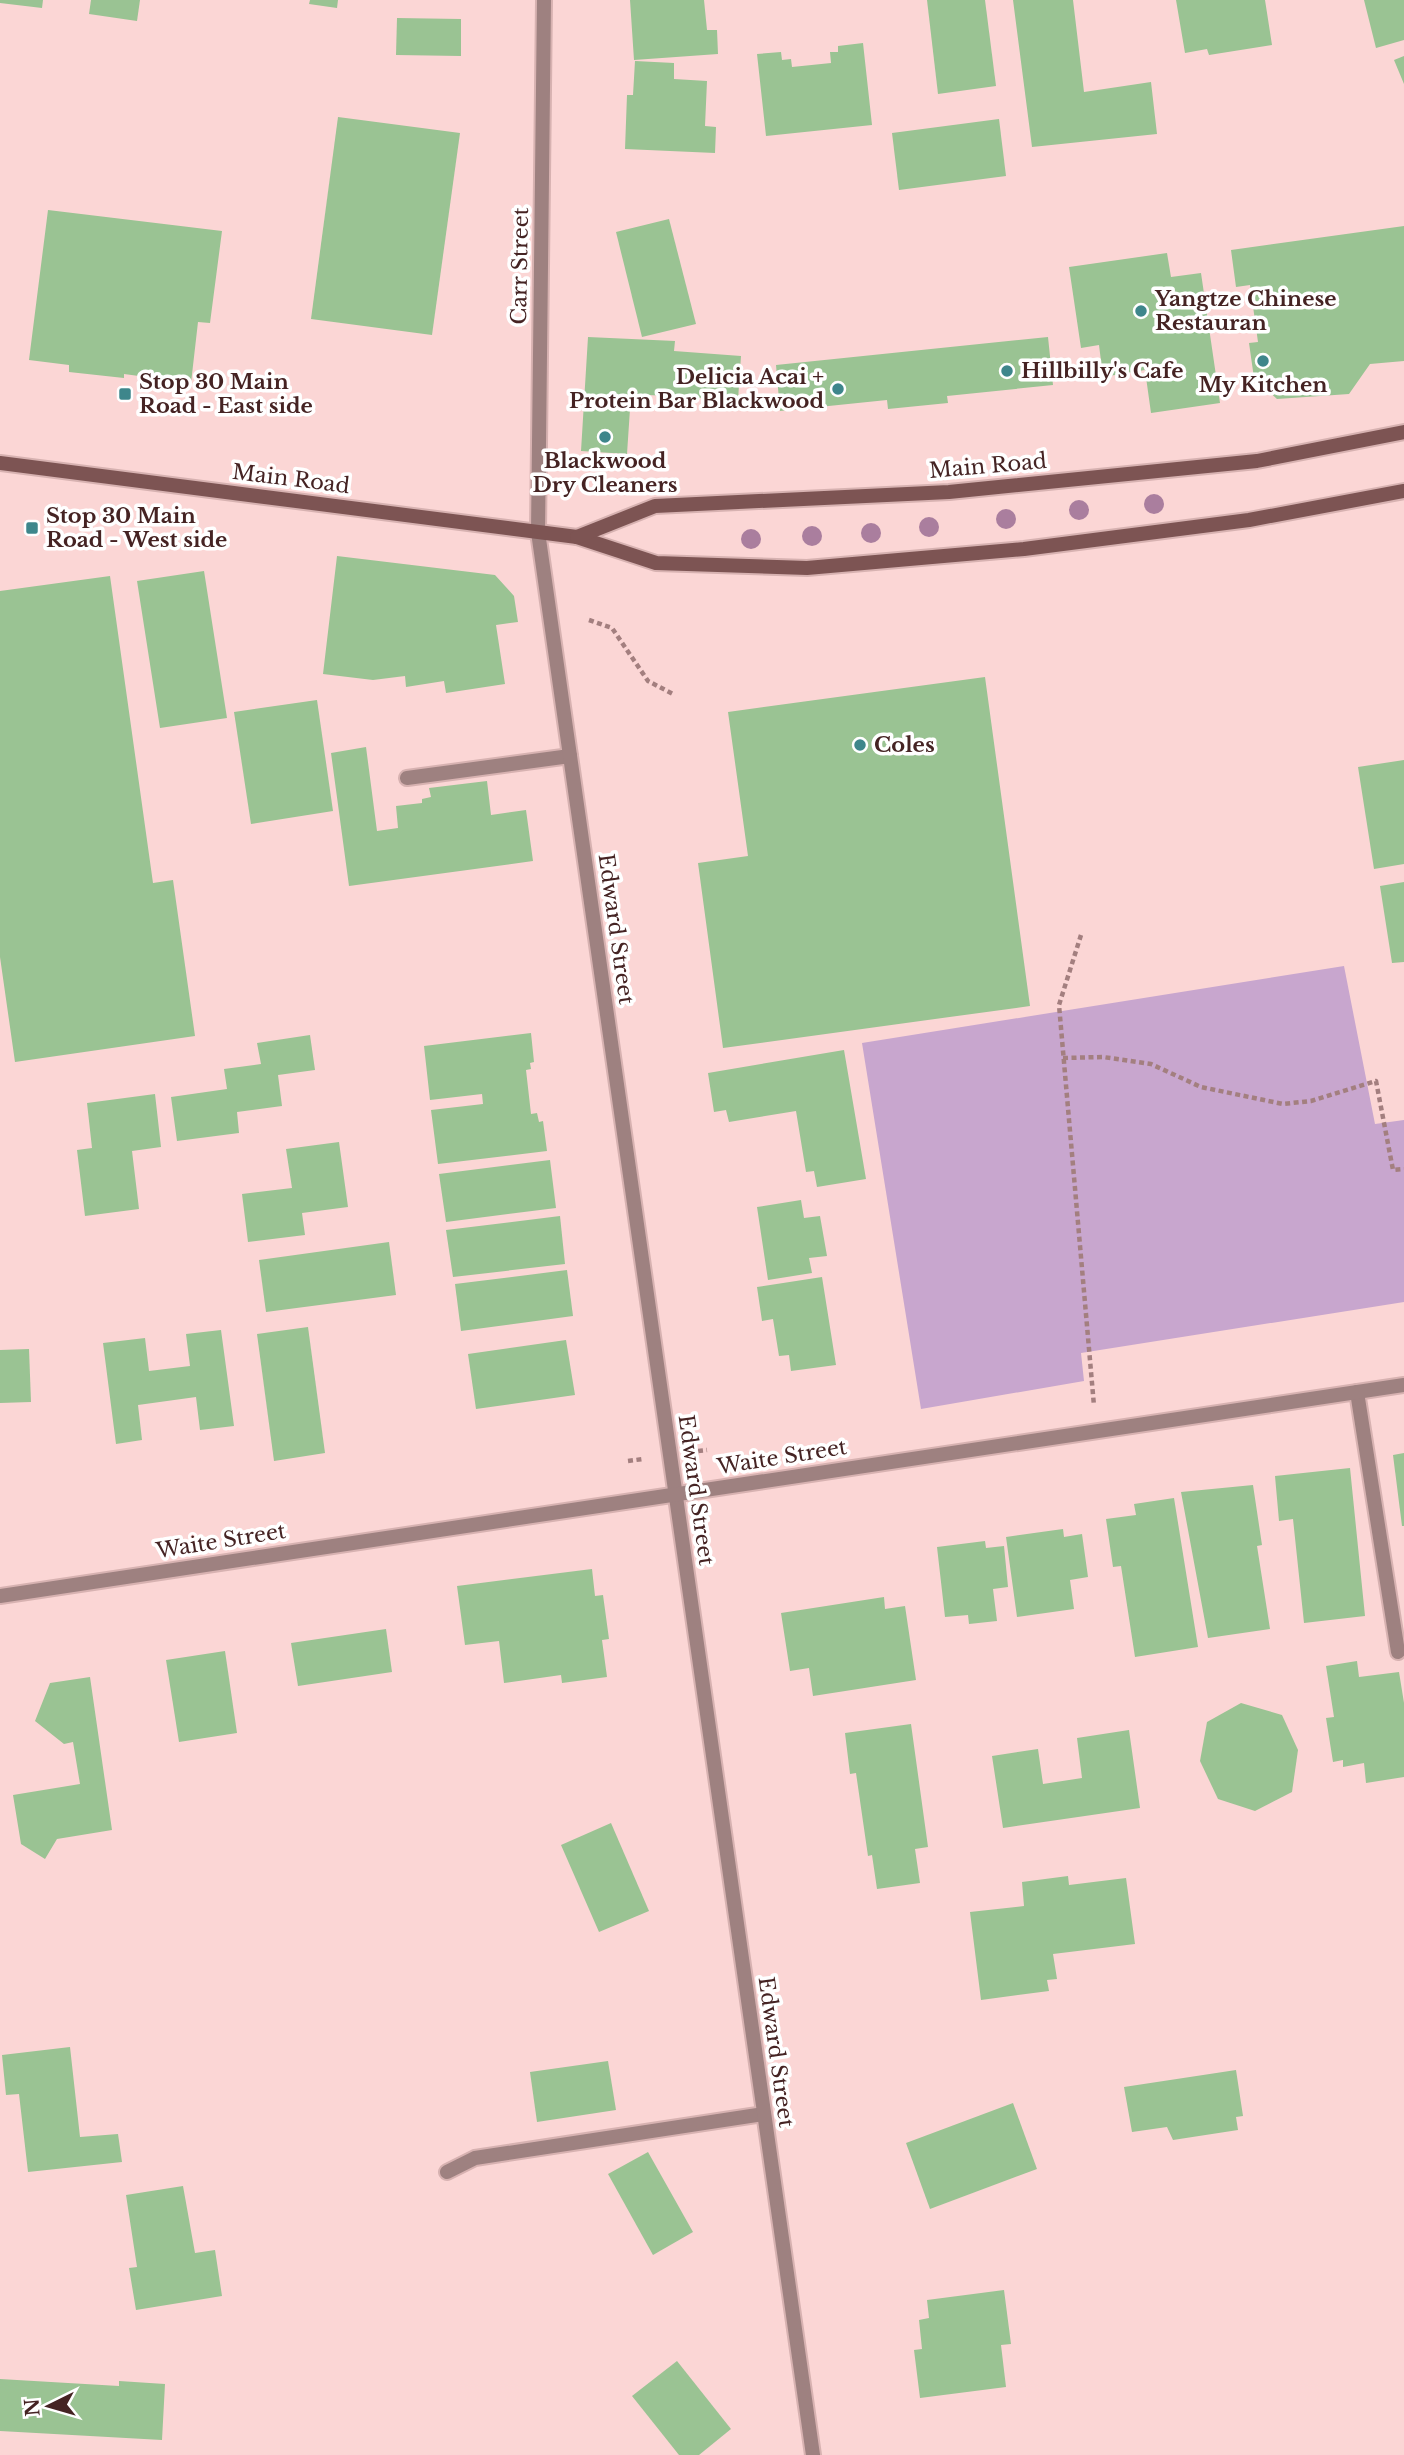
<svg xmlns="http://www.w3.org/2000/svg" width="1404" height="2455" viewBox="0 0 1404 2455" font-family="'Libre Baskerville',serif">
<rect width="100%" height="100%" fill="#fbd6d5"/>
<path fill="#c8a6ce" d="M1344,966L1375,1124L1404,1120V1302L1081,1353L1084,1381L921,1409L862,1043Z"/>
<g fill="#9ac393">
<path d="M0,0H43L42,8L0,3Z"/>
<path d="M91,0H140L137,21L89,14Z"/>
<path d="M310,0H338L337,8L309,4Z"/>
<path d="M630,0H704L707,30H717L718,54L634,60Z"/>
<path d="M927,0H985L996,86L938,94Z"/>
<path d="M1013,0H1073L1084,92L1151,82L1157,134L1032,147Z"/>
<path d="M1176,0H1265L1272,45L1209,55L1207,49L1185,53Z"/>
<path d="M1364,0H1404V40L1376,48Z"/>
<path d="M397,18L461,19V56L396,55Z"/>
<path d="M863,43L872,125L766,136L757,54L781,52L782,60L791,59L792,67L831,63L830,52H838V46Z"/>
<path d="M1404,56V84L1394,60Z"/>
<path d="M635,61L674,63V79L707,81L705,126L716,127L715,153L625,149L627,95H633Z"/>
<path d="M338,117L460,133L432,335L311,319Z"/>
<path d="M999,119L1006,176L899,190L892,133Z"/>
<path d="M48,210L222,231L210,323L198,322L191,383L124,374V378L69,372V365L29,360Z"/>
<path d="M669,219L696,324L642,337L616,232Z"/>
<path d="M1404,226V361L1370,364L1349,394L1277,399L1254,378L1249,343L1258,342L1250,285L1236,287L1231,250Z"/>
<path d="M1167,253L1171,277L1201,273L1220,403L1151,413L1145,370L1103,377L1099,345L1081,348L1069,267Z"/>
<path d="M588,337L675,341L674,351L741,356L738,400L631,394L627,454L581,451Z"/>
<path d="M1048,337L1053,385L947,396L948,403L888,409L887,400L780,411L776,365Z"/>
<path d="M337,556L495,575L514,596L518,622L496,625L505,684L446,693L444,681L406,687L405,676L373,680L323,674Z"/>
<path d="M204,571L227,718L160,728L137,581Z"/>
<path d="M110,576L153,883L173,880L195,1036L15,1062L0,957V591Z"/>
<path d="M985,677L1030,1006L723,1048L698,863L748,856L728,712Z"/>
<path d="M317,700L333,811L251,824L234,712Z"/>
<path d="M366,747L377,831L398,828L396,806L422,803V799L431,797L429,788L487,781L491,815L526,810L533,861L349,886L331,753Z"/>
<path d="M1404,760V864L1374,869L1358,767Z"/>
<path d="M1404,882V962L1392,963L1380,886Z"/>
<path d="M531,1033L534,1062L530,1063L531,1069L526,1070L531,1114L537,1113L539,1122L543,1121L547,1151L438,1164L431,1110L483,1104L482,1094L430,1100L424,1046Z"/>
<path d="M310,1035L315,1070L278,1075L282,1106L237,1112L239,1133L177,1141L171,1097L227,1089L224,1069L261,1064L257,1043Z"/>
<path d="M844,1050L866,1179L817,1187L814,1171L806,1172L796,1111L729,1122L726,1110L714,1112L708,1073Z"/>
<path d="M155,1094L161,1147L132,1151L139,1209L85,1216L77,1150L92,1148L87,1103Z"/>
<path d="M339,1142L348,1207L302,1213L305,1235L248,1242L242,1194L292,1188L286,1149Z"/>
<path d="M550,1160L556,1208L446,1222L439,1174Z"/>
<path d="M801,1200L804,1218L820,1216L827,1256L809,1258L812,1273L768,1280L757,1207Z"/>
<path d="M560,1216L565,1264L453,1277L446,1230Z"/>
<path d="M389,1242L396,1295L266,1312L259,1260Z"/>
<path d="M567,1270L573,1316L461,1331L455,1284Z"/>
<path d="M822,1277L836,1365L791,1371L789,1355L779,1356L773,1319L762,1321L757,1287Z"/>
<path d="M308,1327L325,1453L274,1461L257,1334Z"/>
<path d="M221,1330L234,1426L200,1430L196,1397L138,1405L142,1440L116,1444L103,1343L145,1338L149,1371L190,1366L186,1334Z"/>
<path d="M566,1340L575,1395L476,1409L468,1354Z"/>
<path d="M29,1349L31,1402L0,1403V1350Z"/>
<path d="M1404,1453V1526H1402L1393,1455Z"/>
<path d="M1350,1468L1365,1616L1304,1623L1293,1519L1279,1521L1275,1476Z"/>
<path d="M1253,1485L1262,1545L1257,1546L1270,1629L1208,1638L1181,1492Z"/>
<path d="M1174,1498L1198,1647L1135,1657L1121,1566L1113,1567L1106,1519L1136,1515L1134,1504Z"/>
<path d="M1063,1529L1064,1537L1082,1534L1088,1577L1070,1580L1074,1609L1017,1617L1006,1537Z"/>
<path d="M985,1541L986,1548L1004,1546L1008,1587L993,1589L997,1621L969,1624L968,1615L945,1617L937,1547Z"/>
<path d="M592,1569L595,1596L603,1595L609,1639L602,1640L607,1677L562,1683L561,1675L504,1683L499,1641L465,1645L457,1586Z"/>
<path d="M884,1597L885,1609L905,1606L916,1680L813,1696L809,1668L790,1671L781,1613Z"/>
<path d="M386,1629L392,1672L298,1686L291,1643Z"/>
<path d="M225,1651L237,1733L179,1742L166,1660Z"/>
<path d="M1357,1661L1359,1677L1399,1672L1404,1703V1777L1366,1783L1364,1763L1343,1767V1760L1333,1762L1326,1718L1334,1717L1326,1666Z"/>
<path d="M90,1677L112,1830L57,1839L45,1859L21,1844L13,1795L80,1784L73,1742L64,1744L35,1721L50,1683Z"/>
<path d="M1241,1703L1282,1715L1298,1750L1292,1792L1255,1811L1218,1799L1200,1761L1207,1722Z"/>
<path d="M911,1724L928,1847L915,1849L920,1883L877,1889L872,1855L868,1856L856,1773L850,1774L845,1733Z"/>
<path d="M1129,1730L1140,1808L1003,1828L992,1756L1038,1749L1043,1784L1082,1778L1077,1738Z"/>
<path d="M611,1823L649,1911L599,1932L561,1845Z"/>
<path d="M1068,1876L1069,1885L1126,1878L1135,1944L1053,1954L1057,1979L1047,1980L1049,1991L981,2000L970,1912L1024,1906L1022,1882Z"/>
<path d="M70,2047L80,2137L118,2134L122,2162L28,2172L19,2094L6,2095L2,2055Z"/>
<path d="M608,2061L616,2110L537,2122L530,2072Z"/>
<path d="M1236,2070L1243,2116L1236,2117L1238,2130L1173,2140L1167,2127L1132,2132L1124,2087Z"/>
<path d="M1013,2103L1037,2169L930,2209L906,2143Z"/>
<path d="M648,2152L693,2232L653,2255L608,2174Z"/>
<path d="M183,2186L195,2253L215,2250L222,2296L136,2310L129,2268L137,2267L126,2195Z"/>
<path d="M1004,2290L1011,2344L1001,2345L1006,2387L920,2398L914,2350L922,2349L919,2320L929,2318L927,2300Z"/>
<path d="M677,2361L731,2429L699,2455H679L632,2396Z"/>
<path d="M0,2379L119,2386V2381L165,2384L162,2440L0,2431Z"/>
</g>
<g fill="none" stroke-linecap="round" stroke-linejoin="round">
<defs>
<g id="lane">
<path d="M407,778L570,756"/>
<path d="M1357,1392L1398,1652"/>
<path d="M447,2172L475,2158L764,2114"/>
</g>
<g id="street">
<path d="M544,0L538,532L813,2455"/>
<path d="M0,1596L1404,1385"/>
</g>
<g id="secondary">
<path d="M0,463L577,537L656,563L807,568L1024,549L1249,520L1404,491"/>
<path d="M577,537L655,506L949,492L1257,461L1404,432"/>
</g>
</defs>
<use href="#lane" stroke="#d7b2b1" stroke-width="18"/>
<use href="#street" stroke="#d7b2b1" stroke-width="18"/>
<use href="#secondary" stroke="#d7b2b1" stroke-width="18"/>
<g stroke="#a37f7f" stroke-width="4.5" stroke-dasharray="5 3.5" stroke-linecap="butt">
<path d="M589,620L612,628L648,681L673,694"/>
<path d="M1081,935L1059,1005L1094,1406"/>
<path d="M1063,1058L1103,1057L1151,1064L1201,1087L1283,1104L1311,1101L1376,1081L1393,1170L1404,1169"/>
<path d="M698,1451L707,1450"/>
<path d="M628,1461L643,1459"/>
</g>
<use href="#lane" stroke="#9e8180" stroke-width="14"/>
<use href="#street" stroke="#9e8180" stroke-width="14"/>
<use href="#secondary" stroke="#7d5453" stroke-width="14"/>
</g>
<g fill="#aa7e9e">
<circle cx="1154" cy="504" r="10"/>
<circle cx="1079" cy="510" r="10"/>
<circle cx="1006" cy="519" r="10"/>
<circle cx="929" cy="527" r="10"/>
<circle cx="871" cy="533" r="10"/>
<circle cx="812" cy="536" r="10"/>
<circle cx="751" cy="539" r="10"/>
</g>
<g fill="#3e868b" stroke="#fff" stroke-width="2.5">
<circle cx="1141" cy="311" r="7"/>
<circle cx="1263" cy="361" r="7"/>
<circle cx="1007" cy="371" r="7"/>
<circle cx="838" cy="389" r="7"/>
<rect x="118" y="387" width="14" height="14" rx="3.5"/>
<circle cx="605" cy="437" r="7"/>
<rect x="25" y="521" width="14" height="14" rx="3.5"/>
<circle cx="860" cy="745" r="7"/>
</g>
<g text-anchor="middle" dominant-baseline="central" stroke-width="7" stroke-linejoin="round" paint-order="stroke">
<g font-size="21" fill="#452323" stroke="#fff">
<text transform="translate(520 266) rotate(-89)">Carr Street</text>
<text transform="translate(988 466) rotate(-5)">Main Road</text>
<text transform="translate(291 479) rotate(7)">Main Road</text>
<text transform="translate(616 929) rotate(82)">Edward Street</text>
<text transform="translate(782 1457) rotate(-9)">Waite Street</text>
<text transform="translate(696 1490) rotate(82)">Edward Street</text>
<text transform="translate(221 1541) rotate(-9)">Waite Street</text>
<text transform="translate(776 2052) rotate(82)">Edward Street</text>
</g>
<g font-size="21" font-weight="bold" fill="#452323" stroke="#fff" text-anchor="start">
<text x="1155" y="299">Yangtze Chinese<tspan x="1155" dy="24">Restauran</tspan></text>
<text x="1021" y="371">Hillbilly's Cafe</text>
<text x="824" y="377" text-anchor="end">Delicia Acai +<tspan x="824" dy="24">Protein Bar Blackwood</tspan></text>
<text x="139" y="382">Stop 30 Main<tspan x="139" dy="24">Road - East side</tspan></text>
<text x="1263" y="385" text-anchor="middle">My Kitchen</text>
<text x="605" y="461" text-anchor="middle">Blackwood<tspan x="605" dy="24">Dry Cleaners</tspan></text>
<text x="46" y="516">Stop 30 Main<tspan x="46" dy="24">Road - West side</tspan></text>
<text x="874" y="745">Coles</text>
</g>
</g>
<g transform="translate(49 2406) rotate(265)" stroke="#ffffff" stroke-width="5" paint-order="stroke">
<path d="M0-5L12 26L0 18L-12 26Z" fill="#452323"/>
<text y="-10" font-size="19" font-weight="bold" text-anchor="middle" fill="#452323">N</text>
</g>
</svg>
